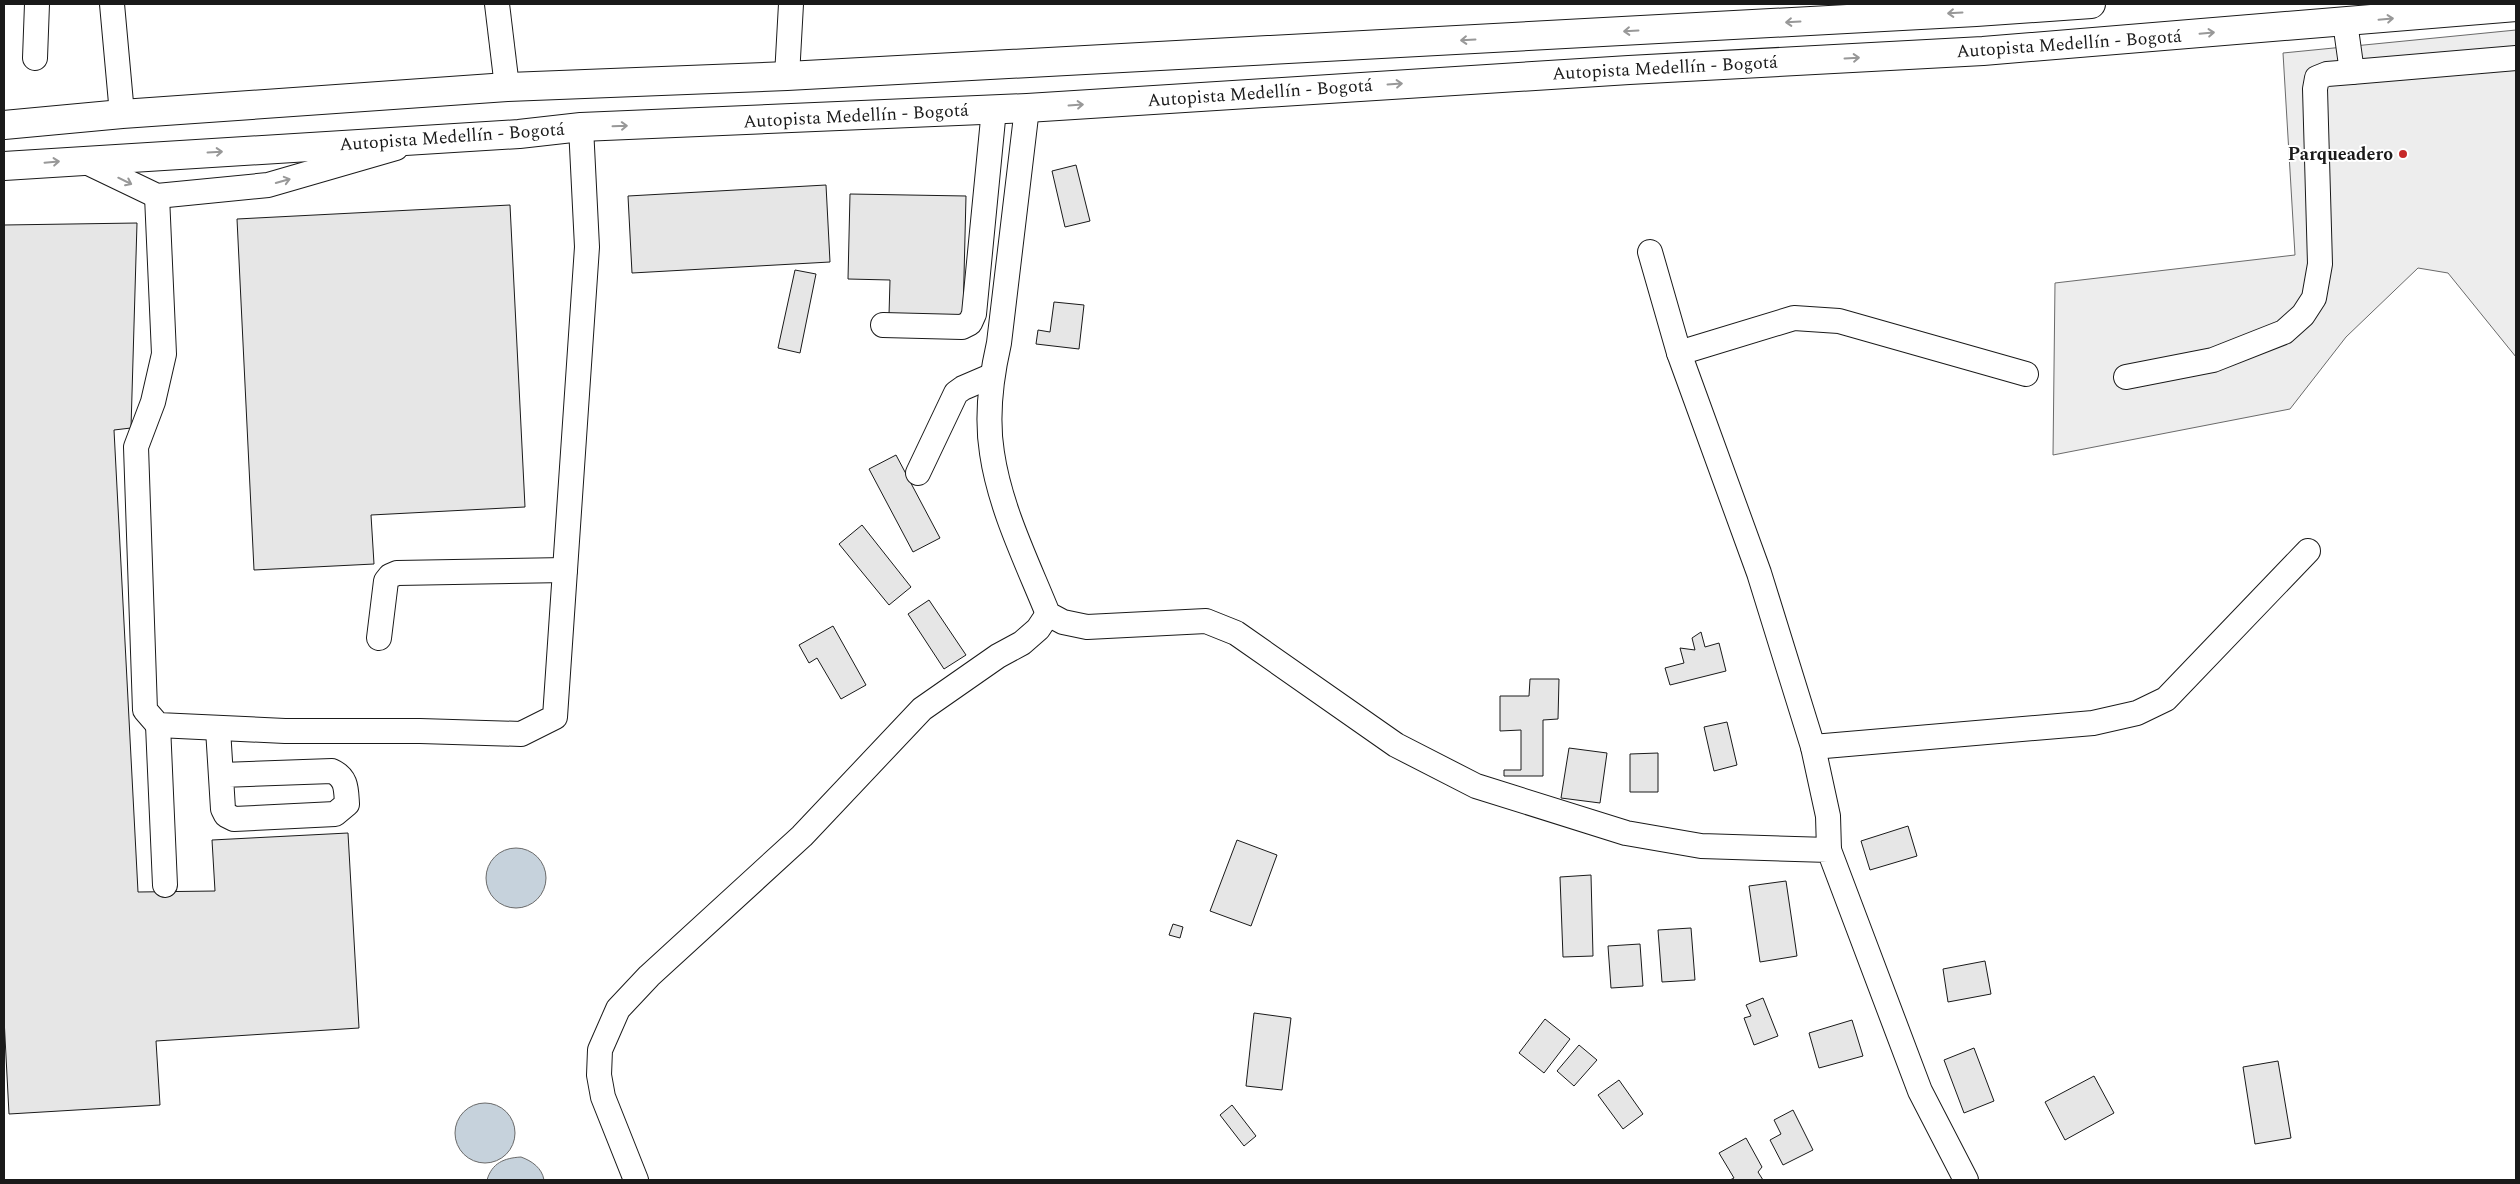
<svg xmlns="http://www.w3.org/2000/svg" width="2520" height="1184" viewBox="0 0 2520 1184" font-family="Spectral,serif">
<rect width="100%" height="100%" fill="#fff"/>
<path fill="#ededed" stroke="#6a6a6a" d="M2516,30V357L2448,273L2418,268L2346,337L2290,409L2053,455L2055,283L2295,255L2283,53Z"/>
<g fill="#c6d2dc" stroke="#6a6a6a">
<circle cx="516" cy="878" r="30"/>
<circle cx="485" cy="1133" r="30"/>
<path d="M521,1157C532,1161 542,1168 544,1180H487C492,1163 504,1158 521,1157Z"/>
</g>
<g fill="#e6e6e6" stroke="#1a1a1a">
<path d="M1076,165L1090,221L1065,227L1052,171Z"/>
<path d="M826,185L830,262L632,273L628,196Z"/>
<path d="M850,194L966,196L963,317L889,315L890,280L848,279Z"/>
<path d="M510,205L525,507L371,515L374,564L254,570L237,219Z"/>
<path d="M137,223L131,428L114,430L138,892L215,891L212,840L348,833L359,1028L156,1041L160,1105L9,1114L4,1018V225Z"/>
<path d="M795,270L816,274L800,353L778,348Z"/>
<path d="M1054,302L1084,305L1079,349L1036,344L1038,330L1050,332Z"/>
<path d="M896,455L940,538L913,552L869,469Z"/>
<path d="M862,525L911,587L889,605L839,544Z"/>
<path d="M929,600L966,655L944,669L908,614Z"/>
<path d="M833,626L866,685L841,699L817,658L809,663L799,645Z"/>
<path d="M1701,632L1705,647L1719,643L1726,671L1670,685L1665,668L1684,663L1680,648L1695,650L1692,638Z"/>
<path d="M1530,679H1559L1558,719L1543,720V776H1504V770H1521V730L1500,731V696H1529Z"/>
<path d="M1727,722L1737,765L1714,771L1704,727Z"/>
<path d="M1569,748L1607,753L1600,803L1561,798Z"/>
<path d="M1658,753V792H1630V754Z"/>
<path d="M1908,826L1917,856L1870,870L1861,841Z"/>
<path d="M1237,840L1277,855L1251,926L1210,911Z"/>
<path d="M1591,875L1593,956L1563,957L1560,877Z"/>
<path d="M1786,881L1797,956L1760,962L1749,886Z"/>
<path d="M1173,924L1183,927L1180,938L1169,935Z"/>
<path d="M1691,928L1695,980L1662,982L1658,930Z"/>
<path d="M1640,944L1643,986L1611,988L1608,946Z"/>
<path d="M1985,961L1991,994L1948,1002L1943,969Z"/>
<path d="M1763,998L1778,1036L1754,1045L1744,1018L1751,1016L1746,1005Z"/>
<path d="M1254,1013L1291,1018L1282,1090L1246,1086Z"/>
<path d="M1545,1019L1570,1039L1544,1073L1519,1053Z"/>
<path d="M1852,1020L1863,1056L1819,1068L1809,1033Z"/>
<path d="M1579,1045L1597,1060L1574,1086L1557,1071Z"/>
<path d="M1974,1048L1994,1101L1964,1113L1944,1060Z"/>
<path d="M2278,1061L2291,1138L2255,1144L2243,1067Z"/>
<path d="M2094,1076L2114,1113L2065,1140L2045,1102Z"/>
<path d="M1619,1080L1643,1114L1623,1129L1598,1095Z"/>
<path d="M1232,1105L1256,1136L1244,1146L1220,1115Z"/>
<path d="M1793,1110L1813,1150L1783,1165L1770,1140L1781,1134L1774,1120Z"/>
<path d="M1746,1138L1762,1167L1758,1172L1763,1180H1730L1734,1178L1719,1153Z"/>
</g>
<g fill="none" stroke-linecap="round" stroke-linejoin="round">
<defs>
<g id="minor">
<path d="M112,4L122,114"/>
<path d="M497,4L507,87"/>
<path d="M2345,22L2352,72L2516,58"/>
<path d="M35,58L37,4"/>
<path d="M787,76L791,4"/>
<path d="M1027,108L999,343C991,378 986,416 992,453C1000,508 1027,562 1048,614L1063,622L1087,627L1206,621L1236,633L1396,745L1476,786L1626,833L1701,846L1829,850L1920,1091L1966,1180"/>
<path d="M82,160L157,196L268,185L396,148"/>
<path d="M157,196L164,354L153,402L136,447L145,710L158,725L285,731H420L521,734L555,717L587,247L581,127"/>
<path d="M1650,252L1679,353L1759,573L1813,747L1828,816L1829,850"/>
<path d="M883,325L962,327L970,323L974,314L994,109"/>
<path d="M1679,353L1794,318L1839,321L2026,374"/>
<path d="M2126,377L2213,360L2284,332L2303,315L2314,298L2320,264L2315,89L2317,78L2327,74L2352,72"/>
<path d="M918,473L956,393L963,388L991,376"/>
<path d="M379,638L386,581L390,576L397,573L565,570"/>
<path d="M158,725L165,885"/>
<path d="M218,729L223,809L226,815L234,819L335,814L347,804C346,789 347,778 332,771L222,775"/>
<path d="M1813,747L2093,723L2137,713L2166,699L2308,551"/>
<path d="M636,1180L603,1097L599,1075L600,1050L618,1009L649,976L802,836L922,709L998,656L1022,643L1038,629L1048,614"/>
</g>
<g id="highway">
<path d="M4,125L122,114L507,87L787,76L1976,12L2091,4"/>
<path d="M4,166L519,134L581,127L1027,108L1629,70L1983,51L2516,7"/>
</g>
</defs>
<use href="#minor" stroke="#1a1a1a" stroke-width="26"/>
<use href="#highway" stroke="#1a1a1a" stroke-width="30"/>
<use href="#minor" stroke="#fff" stroke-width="24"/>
<use href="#highway" stroke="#fff" stroke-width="28"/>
</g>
<defs><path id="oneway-shaft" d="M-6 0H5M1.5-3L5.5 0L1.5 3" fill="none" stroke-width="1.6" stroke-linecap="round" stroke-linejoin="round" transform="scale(1.25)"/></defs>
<g stroke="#989898">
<use href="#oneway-shaft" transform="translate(1955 13) rotate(177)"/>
<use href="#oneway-shaft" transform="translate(2386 19) rotate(-5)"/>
<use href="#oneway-shaft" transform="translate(1793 22) rotate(177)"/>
<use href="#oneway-shaft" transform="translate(1631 31) rotate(177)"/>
<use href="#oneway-shaft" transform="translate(2207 33) rotate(-5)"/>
<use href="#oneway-shaft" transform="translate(1468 40) rotate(177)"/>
<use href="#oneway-shaft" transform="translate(1852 58) rotate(-3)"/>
<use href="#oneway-shaft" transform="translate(1395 84) rotate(-4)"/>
<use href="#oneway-shaft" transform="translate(1076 105) rotate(-4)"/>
<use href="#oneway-shaft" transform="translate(620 126) rotate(-2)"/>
<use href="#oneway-shaft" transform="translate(215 152) rotate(-3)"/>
<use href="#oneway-shaft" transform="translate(52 162) rotate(-5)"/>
<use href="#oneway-shaft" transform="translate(125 181) rotate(26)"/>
<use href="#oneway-shaft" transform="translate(283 181) rotate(-16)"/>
</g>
<circle fill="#c62828" stroke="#fff" stroke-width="2" cx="2403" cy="154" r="5"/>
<g text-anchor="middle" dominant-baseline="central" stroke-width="4" stroke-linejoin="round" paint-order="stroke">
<g font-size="18" fill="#1a1a1a" stroke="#fff">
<text transform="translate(2069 44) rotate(-4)">Autopista Medellín - Bogotá</text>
<text transform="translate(1665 68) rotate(-3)">Autopista Medellín - Bogotá</text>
<text transform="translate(1260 93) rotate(-4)">Autopista Medellín - Bogotá</text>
<text transform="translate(856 116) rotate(-3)">Autopista Medellín - Bogotá</text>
<text transform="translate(452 137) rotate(-4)">Autopista Medellín - Bogotá</text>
</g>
<g font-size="18" font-weight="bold" fill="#1a1a1a" stroke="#fff" text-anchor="end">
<text x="2393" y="154">Parqueadero</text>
</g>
</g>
<rect width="2520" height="1184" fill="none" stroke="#1a1a1a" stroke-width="10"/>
</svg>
